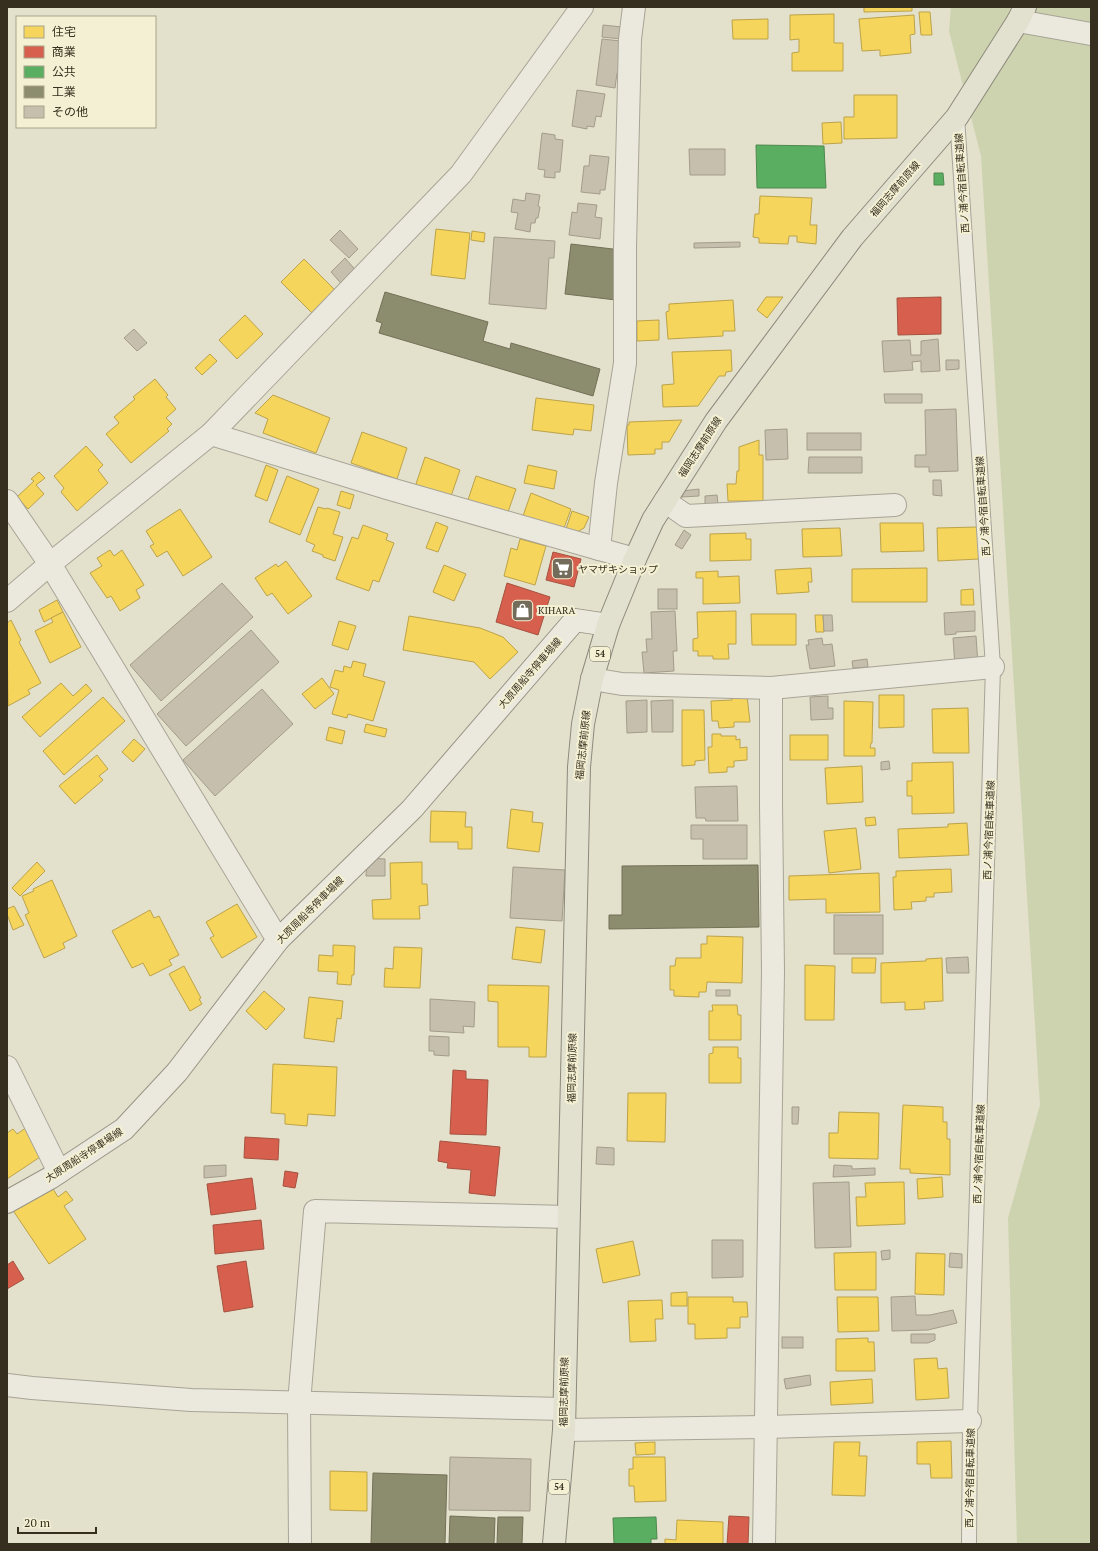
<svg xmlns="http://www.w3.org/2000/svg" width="1098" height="1551" viewBox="0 0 1098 1551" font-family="'PT Serif','Noto Sans JP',serif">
<rect width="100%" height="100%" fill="#e3e0cc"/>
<path fill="#cdd3af" d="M951,7H1091V1544H1017L1008,1218L1040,1105L981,156L949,31Z"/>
<g fill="#f6d55c" stroke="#bca349">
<path d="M864,7H912V11L864,12Z"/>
<path d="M919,12H930L932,35H921Z"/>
<path d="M834,14V43H843V71H792V53L799,52V39L790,40V15Z"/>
<path d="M914,15L915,34L910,35L911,53L880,56V50L862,51L859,19Z"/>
<path d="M768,19V39H733L732,20Z"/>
<path d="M854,95H897V138L844,139V117H854Z"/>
<path d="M841,122L842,143L823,144L822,123Z"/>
<path d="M760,196L812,198L810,225H817L816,244L797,242V236H789L788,244L759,243V238L753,237L755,214H759Z"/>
<path d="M436,229L470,233L465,279L431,275Z"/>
<path d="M472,231L485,233L484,242L471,240Z"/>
<path d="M304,259L338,293L315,316L281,282Z"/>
<path d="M766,297H783L767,318L757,310Z"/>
<path d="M733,300L735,331H723V336L668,339L666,312L669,311V304Z"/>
<path d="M245,315L263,334L237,359L219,340Z"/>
<path d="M659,320V340L637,341V321Z"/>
<path d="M731,350L732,371L726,372L725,376H719L698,406L663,407L662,385L674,384L672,352Z"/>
<path d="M210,354L217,361L202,375L195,368Z"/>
<path d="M155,379L168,395L166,397L176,409L166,418L172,424L167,429L169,431L131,463L106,434L119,423L114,417L135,399L133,397Z"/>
<path d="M273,395L330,418L316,453L263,433L268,419L255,413Z"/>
<path d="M536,398L594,405L591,431L574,429L573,435L532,430Z"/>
<path d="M682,420L669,442H662V449H655V454L628,455L627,425H629V422Z"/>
<path d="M362,432L407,448L397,479L351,463Z"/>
<path d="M759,440V455H763V501H728L727,484H736L737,471H739V447Z"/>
<path d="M86,446L103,465L98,470L108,483L77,511L61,492L64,488L54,476Z"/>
<path d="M425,457L460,470L450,499L415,487Z"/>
<path d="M266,465L278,470L267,501L255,496Z"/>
<path d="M528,465L557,471L554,489L524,483Z"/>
<path d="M39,472L45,478L36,485L44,494L28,509L17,497L34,481L31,479Z"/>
<path d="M287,476L319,489L300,535L269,522Z"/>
<path d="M476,476L516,489L508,512L468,500Z"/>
<path d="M341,491L354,495L350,509L337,505Z"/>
<path d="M531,493L571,509L564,528L523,516Z"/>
<path d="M318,507L326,509L327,508L340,512L333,534L343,537L335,561L323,557V555L312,551L315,545L306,541Z"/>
<path d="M180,509L212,557L183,576L167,551L157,557L150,546L154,544L146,531Z"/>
<path d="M572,511L589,517L584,528L577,532L566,529Z"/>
<path d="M436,522L448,527L438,552L426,548Z"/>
<path d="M880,523H923L924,551L881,552Z"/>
<path d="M363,525L388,534L386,540L394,543L379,582L373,580L369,591L336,579L352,537L358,539Z"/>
<path d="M978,527L979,559L938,561L937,528Z"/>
<path d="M840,528L842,556L803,557L802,529Z"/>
<path d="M746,533V539H751V560L710,561V534Z"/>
<path d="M520,539L546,546L535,585L504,576L511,548L517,550Z"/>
<path d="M110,550L114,556L122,550L144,585L136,590L140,598L120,611L111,596L107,598L90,573L102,566L97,558Z"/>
<path d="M286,561L312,596L288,614L272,593L267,596L255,578L276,564L278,567Z"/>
<path d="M444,565L466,574L454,601L433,592Z"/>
<path d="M811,568L812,582H808L809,592L777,594L775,570Z"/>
<path d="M927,568V602H852V569Z"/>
<path d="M718,571V577L739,576L740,603L703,604V578H696V572Z"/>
<path d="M973,589L974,605H961V590Z"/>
<path d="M57,600L63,612L44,622L39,610Z"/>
<path d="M736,611V644H728L729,659H713V656H698V651H693V639L698,638L697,612Z"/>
<path d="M63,612L81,647L50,663L35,631L53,622L51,618Z"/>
<path d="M751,614H796V645H752Z"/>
<path d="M815,615H823L824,632H816Z"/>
<path d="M409,616L480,628L503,637L518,652L490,679L474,662L403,650Z"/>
<path d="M11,620L21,640L19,642L41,683L28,690L30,694L8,706L7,623Z"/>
<path d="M339,621L356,626L348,650L332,645Z"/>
<path d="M353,661L366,664L363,676L385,682L373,721L348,714L347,718L332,714L339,690L330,687L335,670L343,672L344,666L351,668Z"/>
<path d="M322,678L334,694L315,709L302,694Z"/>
<path d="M61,683L73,696L86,684L92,691L40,737L22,717Z"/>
<path d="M879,695H904V727L879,728Z"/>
<path d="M747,696L750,722H734V727L719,728L718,721H712L711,701L732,700V697Z"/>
<path d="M103,697L125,721L64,775L43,751Z"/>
<path d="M844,701L873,702L872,743H871L870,748H875V756H844Z"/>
<path d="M968,708L969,753H933L932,709Z"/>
<path d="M682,710H704L705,760L695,761V765L682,766Z"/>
<path d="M366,724L387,729L385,737L364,732Z"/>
<path d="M329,727L345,731L342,744L326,740Z"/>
<path d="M712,734H721V736H736V740L740,739V748L747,747V760L734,761V767H727V772L709,773L708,747H712Z"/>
<rect x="790" y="735" width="38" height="25"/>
<path d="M134,739L145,749L133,762L122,752Z"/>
<path d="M97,755L108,769L99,776L103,780L75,804L59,786Z"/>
<path d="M953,762L954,813L912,814V796H907V781H912V763Z"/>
<path d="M862,766L863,802L827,804L825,768Z"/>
<path d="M511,809L533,812L532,822L543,823L539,852L507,848Z"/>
<path d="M431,811L466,812L465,827H472V849H458V842H430Z"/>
<path d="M875,817L876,825L866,826L865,818Z"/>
<path d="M967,823L969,855L899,858L898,829L948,827V824Z"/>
<path d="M856,828L861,869L829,873L824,831Z"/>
<path d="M37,862L45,871L20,896L12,888Z"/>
<path d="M422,862V884H427L428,905L419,906L420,919H373L372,900L391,899L390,863Z"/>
<path d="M951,869L952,892L934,893V897H926V901L911,902L912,909L894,910L893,877H896V871Z"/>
<path d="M879,873L880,912L826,913V899L789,900V876Z"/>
<path d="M52,880L77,936L63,943L65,948L44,958L25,915L29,913L22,896L34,891L33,889Z"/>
<path d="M237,904L257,937L222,958L210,938L214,936L206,922Z"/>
<path d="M14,906L24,925L13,930L7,914V909Z"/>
<path d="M150,910L154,918L159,916L179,955L169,960L172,965L150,976L143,963L132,968L112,931Z"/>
<path d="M516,927L545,930L541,963L512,959Z"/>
<path d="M707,936L743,937L742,983L707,982L706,992H699V997L674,996V990H670V966H675L676,958H701V944H707Z"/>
<path d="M333,945L355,946L354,975H352L351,985L337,984L338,972L318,971L319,955L333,956Z"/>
<path d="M394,947L422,948L420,988L384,987L385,968L393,969Z"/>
<path d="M852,958H876L875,973H852Z"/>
<path d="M942,958L943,1001L924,1002L925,1009L905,1010V1002L881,1003V963L926,961V959Z"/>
<path d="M805,965L835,966L834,1020H805Z"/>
<path d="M184,966L201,998L199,999L202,1004L190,1011L169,974Z"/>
<path d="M488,985L549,986L546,1057H529V1047H498V1002L488,1001Z"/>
<path d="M264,991L285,1009L266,1030L246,1011Z"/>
<path d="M309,997L343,1001L341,1019L337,1018L334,1042L304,1038Z"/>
<path d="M712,1005H737L738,1015H741V1040H709V1011H713Z"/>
<path d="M713,1047H738V1058H741V1083H709V1054L713,1053Z"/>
<path d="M273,1064L337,1067L335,1116L308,1114L307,1126L285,1124V1114L271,1113Z"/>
<path d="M628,1093H666L665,1142L627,1141Z"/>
<path d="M903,1105L943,1107V1122H947V1139H950V1175L910,1173V1169H900Z"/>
<path d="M839,1112L879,1113L878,1159L829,1158V1133H838Z"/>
<path d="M27,1127L40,1157L7,1179V1133L13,1129L17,1134Z"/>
<path d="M942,1177L943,1197L918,1199L917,1179Z"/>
<path d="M904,1182L905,1224L857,1226L856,1197H866L865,1183Z"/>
<path d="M50,1184L58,1197L66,1191L73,1200L64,1206L86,1239L49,1264L12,1209Z"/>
<path d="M633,1241L640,1275L603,1283L596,1249Z"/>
<path d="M876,1252V1290H835L834,1253Z"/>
<path d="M916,1253L945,1254L944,1295L915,1294Z"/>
<path d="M687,1292V1306H671V1293Z"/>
<path d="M688,1297H733V1302H747L748,1317H740V1328H727V1338L695,1339V1324H688Z"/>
<path d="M837,1297H878L879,1331L838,1332Z"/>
<path d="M662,1300L663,1319H655L656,1341L630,1342L628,1301Z"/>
<path d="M868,1338V1342H874L875,1371H836V1339Z"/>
<path d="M937,1358L938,1369L947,1368L949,1398L916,1400L914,1359Z"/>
<path d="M872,1379L873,1403L831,1405L830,1382Z"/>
<path d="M951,1441L952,1478H931L930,1464H917V1442Z"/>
<path d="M655,1442V1454L636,1455L635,1443Z"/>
<path d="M834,1442H860L859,1456H867L865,1496L832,1495Z"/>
<path d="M633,1457H665L666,1501L635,1502L634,1486H629V1469H633Z"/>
<path d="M330,1471L367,1472V1511L330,1510Z"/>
<path d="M677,1520L723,1522V1544H665V1539L676,1540Z"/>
</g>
<g fill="#d6604d" stroke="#a6513f">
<path d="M941,297V334L898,335L897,298Z"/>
<path d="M553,552L581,559L574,587L546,580Z"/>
<path d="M507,583L550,597L538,635L496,622Z"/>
<path d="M453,1070L466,1071V1079L488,1080L486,1135L450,1134Z"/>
<path d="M245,1137L279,1139L278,1160L244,1158Z"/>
<path d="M440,1141L500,1147L495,1196L469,1193L471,1170L447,1168L448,1163L438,1161Z"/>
<path d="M285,1171L298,1173L295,1188L283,1186Z"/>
<path d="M252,1178L256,1209L211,1215L207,1184Z"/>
<path d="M261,1220L264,1249L215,1254L213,1225Z"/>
<path d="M13,1261L24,1279L7,1289V1265Z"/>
<path d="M246,1261L253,1307L224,1312L217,1266Z"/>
<path d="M729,1516L749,1517L748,1544H727Z"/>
</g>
<g fill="#5aae61" stroke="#4f884d">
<path d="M756,145L824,146L826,188H757Z"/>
<path d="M934,173H943L944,185H934Z"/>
<path d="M656,1517L657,1539H651V1544H614L613,1518Z"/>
</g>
<g fill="#8c8c6e" stroke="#727056">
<path d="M571,244L621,250L616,300L565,294Z"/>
<path d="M385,292L488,322L483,341L510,349L511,343L600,369L593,396L379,333L382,323L376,321Z"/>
<path d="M758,865L759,927L609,929V915H622V866Z"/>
<path d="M373,1473L447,1475L445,1544H371Z"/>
<path d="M450,1516L495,1518L494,1544H449Z"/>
<path d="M498,1517H523L522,1544H497Z"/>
</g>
<g fill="#c6bfad" stroke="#a39c8c">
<path d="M603,25L622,27L621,39L602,37Z"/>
<path d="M602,39L621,41V73H617L615,88L596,85Z"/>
<path d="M577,90L605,94L601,117L596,116L594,127L587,126V129L572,126Z"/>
<path d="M542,133L555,135V139L563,140L560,172H555V178L544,177L545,170L538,169Z"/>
<path d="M689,149H725V175H690Z"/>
<path d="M590,155L609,157L605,190H600V194L581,192L584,166H589Z"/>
<path d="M526,193L540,195L538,206L540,207L538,218H536L535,223H531L530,232L515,229L518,213L511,212L513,199L525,201Z"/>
<path d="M578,203L597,205L595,217L602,218L600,239L569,235L572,212L577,213Z"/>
<path d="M340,230L358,249L349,258L330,240Z"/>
<path d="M494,237L555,241L554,258H549L546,309L489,304Z"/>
<path d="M740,242V247L694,248V243Z"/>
<path d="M345,258L359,274L345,288L331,272Z"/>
<path d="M134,329L147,343L137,351L124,338Z"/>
<path d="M938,339L940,371L921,372V361L912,362L913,370L884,372L882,341L910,340L911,355H921V341Z"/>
<path d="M946,360H959V369L946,370Z"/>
<path d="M884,394H922V403H885Z"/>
<path d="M956,409L958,471L929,472V467H915V455H926L925,410Z"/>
<path d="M787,429L788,459L766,460L765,430Z"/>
<rect x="807" y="433" width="54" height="17"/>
<path d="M809,457H862V473H808Z"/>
<path d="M933,480H941L942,496L933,495Z"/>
<path d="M699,489V496L682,497V491Z"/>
<path d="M717,495L718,504L705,505V496Z"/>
<path d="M684,530L691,535L682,549L675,545Z"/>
<path d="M222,583L253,617L161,701L130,665Z"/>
<rect x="658" y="589" width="19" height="20"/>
<path d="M675,611L677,651H673L674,671L644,673L642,652H647L646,639H652L651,612Z"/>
<path d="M975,611V631L956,632V634L945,635L944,613Z"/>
<path d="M823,615H832L833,631H824Z"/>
<path d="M251,630L279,662L186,746L157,714Z"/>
<path d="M976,636L978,664L955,666L953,638Z"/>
<path d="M822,638L823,645L832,644L835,666L810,669L806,645H809L808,640Z"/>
<path d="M867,659L868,667L853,668L852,661Z"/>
<path d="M262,689L293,724L215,796L183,760Z"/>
<path d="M828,696V708H833V719L811,720L810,697Z"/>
<path d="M647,700V732L627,733L626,701Z"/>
<path d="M673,700V732H652L651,701Z"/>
<path d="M889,761L890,769L881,770V762Z"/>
<path d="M737,786L738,821H706L705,818H696L695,787Z"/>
<path d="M691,825H747V859H703V839H691Z"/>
<path d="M367,858L385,859V876H366Z"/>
<path d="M513,867L565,870L562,921L510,918Z"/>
<rect x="834" y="915" width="49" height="39"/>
<path d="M968,957L969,973H947L946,958Z"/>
<rect x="716" y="990" width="14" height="6"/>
<path d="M430,999L475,1002L474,1027L463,1026L464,1033L430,1031Z"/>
<path d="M429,1036L449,1037V1056L434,1055V1051H429Z"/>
<path d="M792,1107H799L798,1124H792Z"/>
<path d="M597,1147L614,1148V1165L596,1164Z"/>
<path d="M226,1165V1176L204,1178V1166Z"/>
<path d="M834,1165L852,1166V1169L875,1168V1175L833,1177Z"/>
<path d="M849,1182L851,1247L815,1248L813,1183Z"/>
<path d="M712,1240H743V1277L712,1278Z"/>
<path d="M890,1250V1259L882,1260L881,1251Z"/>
<path d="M950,1253L962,1254V1268L949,1267Z"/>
<path d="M915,1296L916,1315H930L953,1310L957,1323L928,1330L892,1331L891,1297Z"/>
<path d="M911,1334H935V1340L928,1343H911Z"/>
<rect x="782" y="1337" width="21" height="11"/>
<path d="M810,1375L811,1385L786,1389L784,1379Z"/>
<path d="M450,1457L531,1459L530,1511L449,1510Z"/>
</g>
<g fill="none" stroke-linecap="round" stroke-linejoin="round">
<defs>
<path id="service" d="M957,117L993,667L970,1421L969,1544"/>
<g id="minor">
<path d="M634,7L630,39L625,247V363L606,483L599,549L635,559"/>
<path d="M1018,21L1091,34"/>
<path d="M211,434L387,488L599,549"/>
<path d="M7,501L50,564L278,940"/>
<path d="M665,501L686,516L895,505"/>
<path d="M7,601L50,564L211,434L461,174L582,7"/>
<path d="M592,679L622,684L771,688L993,667"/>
<path d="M7,1067L59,1172"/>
<path d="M7,1385L32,1388L191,1400L564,1409"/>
<path d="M564,1430L767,1427L970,1421"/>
<path d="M300,1544L299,1403L315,1211L568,1217"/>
<path d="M764,1544L773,972L771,803V688"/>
</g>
<path id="secondary" d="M7,1202L50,1178L124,1129L177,1072L278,940L412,809L575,620L608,625"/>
<path id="primary" d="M554,1544L564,1430L579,767L583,724L592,679L608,625L635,559L653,520L716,421L852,238L957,117L1018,21L1025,7"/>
</defs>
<use href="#service" stroke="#a8a496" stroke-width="16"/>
<use href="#minor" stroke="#a8a496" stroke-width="24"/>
<use href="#secondary" stroke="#989485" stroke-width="24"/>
<use href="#primary" stroke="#8d8a7c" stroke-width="24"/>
<use href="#service" stroke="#ebe9de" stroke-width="14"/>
<use href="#minor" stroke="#ebe9de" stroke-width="22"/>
<use href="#secondary" stroke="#ebe9de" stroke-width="22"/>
<use href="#primary" stroke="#e2e0cf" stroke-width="22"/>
</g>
<defs>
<symbol id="supermarket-square" viewBox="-11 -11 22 22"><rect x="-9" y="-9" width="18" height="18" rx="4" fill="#736c5b" stroke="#f4f0d3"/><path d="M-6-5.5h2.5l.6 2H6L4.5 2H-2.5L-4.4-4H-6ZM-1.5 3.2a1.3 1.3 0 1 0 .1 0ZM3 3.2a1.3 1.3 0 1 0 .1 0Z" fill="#fff"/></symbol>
<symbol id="shop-square" viewBox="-11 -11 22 22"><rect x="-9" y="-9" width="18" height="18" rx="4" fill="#736c5b" stroke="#f4f0d3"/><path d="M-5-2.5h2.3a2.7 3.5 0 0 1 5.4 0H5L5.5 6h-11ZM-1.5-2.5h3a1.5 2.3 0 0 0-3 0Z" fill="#fff"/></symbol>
</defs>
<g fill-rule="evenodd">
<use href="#supermarket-square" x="550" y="556" width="25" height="25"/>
<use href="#shop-square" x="510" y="598" width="25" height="25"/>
</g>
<g text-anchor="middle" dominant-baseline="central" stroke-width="4" stroke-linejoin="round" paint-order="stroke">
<g fill="#f4f0d3" stroke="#6f6854" stroke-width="1">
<rect x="590" y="647" width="20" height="14" rx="3"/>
<rect x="549" y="1480" width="20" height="14" rx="3"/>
</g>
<g font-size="9" font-weight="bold" fill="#362e1e">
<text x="600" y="654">54</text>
<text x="559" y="1487">54</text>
</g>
<g font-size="10" fill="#362e1e" stroke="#f4f0d3">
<text transform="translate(962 183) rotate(-94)">西ノ浦今宿自転車道線</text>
<text transform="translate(895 189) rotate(-49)">福岡志摩前原線</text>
<text transform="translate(700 447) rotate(-57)">福岡志摩前原線</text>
<text transform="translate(983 506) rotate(-94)">西ノ浦今宿自転車道線</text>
<text transform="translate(530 673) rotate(-49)">大原周船寺停車場線</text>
<text transform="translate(583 745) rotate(-84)">福岡志摩前原線</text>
<text transform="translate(989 830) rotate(-88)">西ノ浦今宿自転車道線</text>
<text transform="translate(310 910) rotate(-45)">大原周船寺停車場線</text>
<text transform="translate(572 1068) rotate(-89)">福岡志摩前原線</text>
<text transform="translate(979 1154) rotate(-88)">西ノ浦今宿自転車道線</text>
<text transform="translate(84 1155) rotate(-33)">大原周船寺停車場線</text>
<text transform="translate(564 1392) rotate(-89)">福岡志摩前原線</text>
<text transform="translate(970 1478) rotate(-89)">西ノ浦今宿自転車道線</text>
</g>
<g font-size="10" fill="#362e1e" stroke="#f4f0d3" text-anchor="start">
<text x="578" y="569">ヤマザキショップ</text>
<text x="538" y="610">KIHARA</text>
</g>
</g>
<rect width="1098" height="1551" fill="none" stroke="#362e1e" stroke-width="16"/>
<rect x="16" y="16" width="140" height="112" fill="#f4f0d3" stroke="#a8a28b"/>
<rect x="24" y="26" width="20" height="12" fill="#f6d55c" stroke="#a8a28b"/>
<text x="52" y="36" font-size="12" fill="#362e1e">住宅</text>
<rect x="24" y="46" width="20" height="12" fill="#d6604d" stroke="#a8a28b"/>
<text x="52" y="56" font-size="12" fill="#362e1e">商業</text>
<rect x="24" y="66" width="20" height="12" fill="#5aae61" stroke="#a8a28b"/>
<text x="52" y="76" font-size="12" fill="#362e1e">公共</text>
<rect x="24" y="86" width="20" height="12" fill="#8c8c6e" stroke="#a8a28b"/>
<text x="52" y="96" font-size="12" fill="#362e1e">工業</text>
<rect x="24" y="106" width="20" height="12" fill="#c6bfad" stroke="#a8a28b"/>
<text x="52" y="116" font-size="12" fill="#362e1e">その他</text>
<path d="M18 1527v6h78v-6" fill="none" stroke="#362e1e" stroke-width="2"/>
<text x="24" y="1527" font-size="12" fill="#362e1e" stroke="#f4f0d3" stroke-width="3" paint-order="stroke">20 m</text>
</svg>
